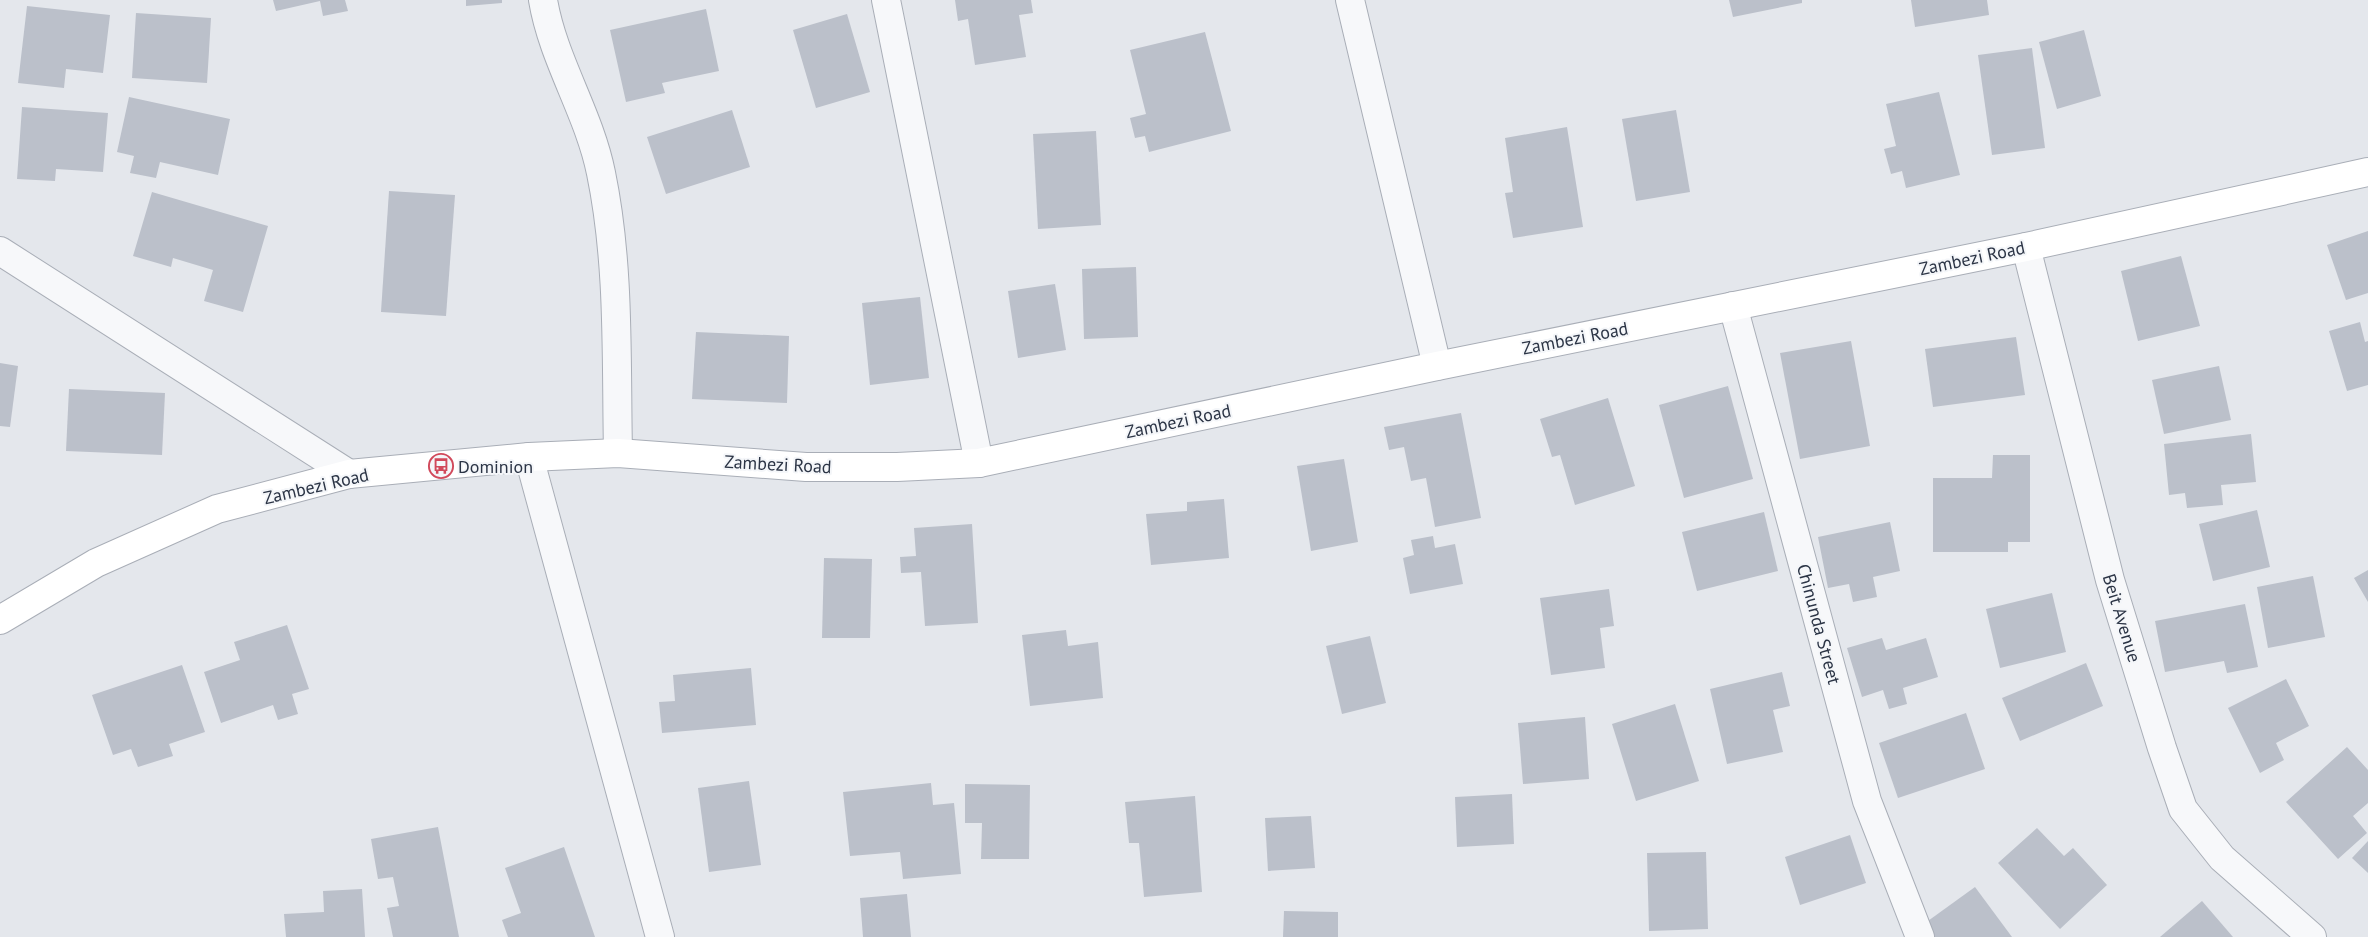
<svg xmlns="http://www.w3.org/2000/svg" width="2368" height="937" viewBox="0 0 2368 937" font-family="'PT Sans',sans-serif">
<rect width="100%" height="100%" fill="#e4e7ec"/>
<g fill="#bbc0ca">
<path d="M273,0H345L348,11L323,16L320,1L276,11Z"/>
<path d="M466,0H502V3L466,6Z"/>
<path d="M955,0H1031L1033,13L1019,15L1026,57L975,65L968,19L958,21Z"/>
<path d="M1729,0H1802V3L1733,17Z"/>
<path d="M1911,0H1987L1989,15L1915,27Z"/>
<path d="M27,6L110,15L103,73L66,69L64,88L18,83Z"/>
<path d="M706,9L719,71L662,83L665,93L626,102L610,30Z"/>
<path d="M136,13L211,18L207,83L132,78Z"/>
<path d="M847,14L870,92L816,108L793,30Z"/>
<path d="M2084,30L2101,96L2057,109L2039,42Z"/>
<path d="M1205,32L1231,131L1149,152L1145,136L1135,138L1130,118L1146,114L1130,50Z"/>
<path d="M2032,48L2045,148L1992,155L1978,55Z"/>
<path d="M1939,92L1960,175L1906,188L1902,171L1891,174L1884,149L1896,146L1886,104Z"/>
<path d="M129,97L230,119L218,175L160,162L156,178L130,173L134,156L117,152Z"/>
<path d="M22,107L108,113L103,172L56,169L55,181L17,179Z"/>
<path d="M732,110L750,167L666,194L647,137Z"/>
<path d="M1676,110L1690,192L1636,201L1622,119Z"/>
<path d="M1567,127L1583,227L1513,238L1505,193L1513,192L1505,138Z"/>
<path d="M1096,131L1101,225L1038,229L1033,134Z"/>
<path d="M389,191L455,195L446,316L381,312Z"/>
<path d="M152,192L268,226L243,312L204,301L213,270L173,258L171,267L133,256Z"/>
<path d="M2368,231V293L2346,300L2327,245Z"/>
<path d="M2181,256L2200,326L2138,341L2121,271Z"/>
<path d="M1136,267L1138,337L1084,339L1082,269Z"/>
<path d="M1055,284L1066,350L1018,358L1008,291Z"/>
<path d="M920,297L929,378L870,385L862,303Z"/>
<path d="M2360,322L2365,342L2368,341V385L2347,391L2329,331Z"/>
<path d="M696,332L789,336L787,403L692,399Z"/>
<path d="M2016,337L2025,395L1933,407L1925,349Z"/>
<path d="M1851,341L1870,446L1800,459L1780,353Z"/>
<path d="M0,363L18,366L10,427L0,426Z"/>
<path d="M2219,366L2231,420L2164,434L2152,380Z"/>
<path d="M1728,386L1753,479L1684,498L1659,405Z"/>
<path d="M69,389L165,393L162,455L66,451Z"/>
<path d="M1608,398L1635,486L1575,505L1560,455L1552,457L1540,419Z"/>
<path d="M1461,413L1481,518L1435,527L1426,478L1411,481L1404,447L1389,450L1384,427Z"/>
<path d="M2251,434L2256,482L2221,485L2223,505L2187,508L2185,493L2169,495L2164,444Z"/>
<path d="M1993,455H2030V542H2008V552H1933V478H1992Z"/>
<path d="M1344,459L1358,542L1311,551L1297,466Z"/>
<path d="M1224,499L1229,558L1151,565L1146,514L1187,511V502Z"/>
<path d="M2257,510L2270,567L2213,581L2199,524Z"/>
<path d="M1764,512L1778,571L1697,591L1682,532Z"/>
<path d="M1890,522L1900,571L1873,577L1877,597L1853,602L1849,584L1828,588L1818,537Z"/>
<path d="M972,524L978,623L925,626L921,572L901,573L900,557L916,556L914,528Z"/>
<path d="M1433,536L1435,548L1455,544L1463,584L1410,594L1403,558L1414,555L1411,540Z"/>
<path d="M824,558L872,559L870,638H822Z"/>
<path d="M2368,570V602L2354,578Z"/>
<path d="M2313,576L2325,637L2268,648L2257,587Z"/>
<path d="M1609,589L1614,626L1600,628L1605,668L1551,675L1540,598Z"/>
<path d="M2052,593L2066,652L2000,668L1986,609Z"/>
<path d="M2245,604L2258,667L2227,673L2224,661L2165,672L2155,621Z"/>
<path d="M287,625L309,689L292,694L298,714L278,720L273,705L221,723L204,672L240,660L234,642Z"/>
<path d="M1066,630L1068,646L1098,642L1103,698L1030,706L1022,635Z"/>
<path d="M1370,636L1386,703L1342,714L1326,646Z"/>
<path d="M1882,638L1886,650L1926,638L1938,677L1903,688L1907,704L1889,709L1883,690L1862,697L1847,648Z"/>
<path d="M2086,663L2103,706L2020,741L2002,698Z"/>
<path d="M182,665L205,732L169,744L173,756L138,767L131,749L113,755L92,695Z"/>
<path d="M751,668L756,725L662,733L659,702L675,701L673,675Z"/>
<path d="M1782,672L1790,706L1773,710L1783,752L1727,764L1710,689Z"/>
<path d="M2286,679L2309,726L2276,743L2284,760L2260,773L2228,708Z"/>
<path d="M1675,704L1699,781L1636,801L1612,724Z"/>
<path d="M1966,713L1985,769L1898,798L1879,743Z"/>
<path d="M1585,717L1589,779L1523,784L1518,723Z"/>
<path d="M2347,747L2368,770V803L2353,816L2367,833L2338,859L2286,802Z"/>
<path d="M749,781L761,865L709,872L698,788Z"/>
<path d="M931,783L933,805L954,803L961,874L903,879L900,852L850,856L843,792Z"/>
<path d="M965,784L1030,785L1029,859H981L982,823H965Z"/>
<path d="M1512,794L1514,844L1457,847L1455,797Z"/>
<path d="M1195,796L1202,892L1144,897L1139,843H1129L1125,802Z"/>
<path d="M1311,816L1315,868L1268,871L1265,818Z"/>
<path d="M438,827L459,937H393L387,908L399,906L393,877L378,879L371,839Z"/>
<path d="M2037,828L2064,856L2073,848L2107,885L2060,929L1998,863Z"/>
<path d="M1850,835L1866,883L1800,905L1785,857Z"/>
<path d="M2368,841V873L2352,858Z"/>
<path d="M564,847L595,937H508L502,920L521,913L505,868Z"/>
<path d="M1706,852L1708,929L1649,931L1647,853Z"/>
<path d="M1975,887L2012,937H1929L1921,926Z"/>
<path d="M362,889L365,937H286L284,914L324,912L323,891Z"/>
<path d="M907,894L911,937H863L860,898Z"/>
<path d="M2202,901L2233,937H2160Z"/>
<path d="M1284,911L1338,912V937H1283Z"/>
</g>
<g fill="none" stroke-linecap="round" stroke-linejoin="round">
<defs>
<g id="street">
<path d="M543,0C553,60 589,113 601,173C620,265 616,360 618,453"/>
<path d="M886,0L979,463"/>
<path d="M1350,0L1437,366"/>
<path d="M2026,247L2110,580L2162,748L2183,809L2222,858L2312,937"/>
<path d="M0,251L349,474"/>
<path d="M1733,306L1867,801L1920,937"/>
<path d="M529,457L660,937"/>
</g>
<path id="secondary" d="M0,620L96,563L217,509L349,474L529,457L618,453L806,467H897L979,463L1437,366L2026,247L2368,172"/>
</defs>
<use href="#street" stroke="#a9aeb7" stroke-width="30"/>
<use href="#secondary" stroke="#a9aeb7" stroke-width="30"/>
<use href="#street" stroke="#f7f8fa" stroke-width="28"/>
<use href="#secondary" stroke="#fff" stroke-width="28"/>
</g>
<defs>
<symbol id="bus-ring" viewBox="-11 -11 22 22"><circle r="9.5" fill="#f4f6f9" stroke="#d1495b" stroke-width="1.5"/><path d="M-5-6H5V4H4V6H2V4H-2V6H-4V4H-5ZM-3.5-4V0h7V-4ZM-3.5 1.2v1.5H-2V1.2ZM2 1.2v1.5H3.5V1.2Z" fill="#d1495b"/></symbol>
</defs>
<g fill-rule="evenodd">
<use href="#bus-ring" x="427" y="452" width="28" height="28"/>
</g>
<g text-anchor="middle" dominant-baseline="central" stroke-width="4" stroke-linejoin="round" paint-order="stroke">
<g font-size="18" fill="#2b3445" stroke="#f4f6f9">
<text transform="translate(1972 258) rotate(-12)">Zambezi Road</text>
<text transform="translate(1575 338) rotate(-11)">Zambezi Road</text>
<text transform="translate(1178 421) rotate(-12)">Zambezi Road</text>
<text transform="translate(778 464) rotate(3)">Zambezi Road</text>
<text transform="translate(316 486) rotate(-13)">Zambezi Road</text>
<text transform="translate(2122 618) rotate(73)">Beit Avenue</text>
<text transform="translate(1819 624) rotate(75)">Chinunda Street</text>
</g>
<g font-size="18" fill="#2b3445" stroke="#f4f6f9" text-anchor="start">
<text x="458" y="466">Dominion</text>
</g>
</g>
</svg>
